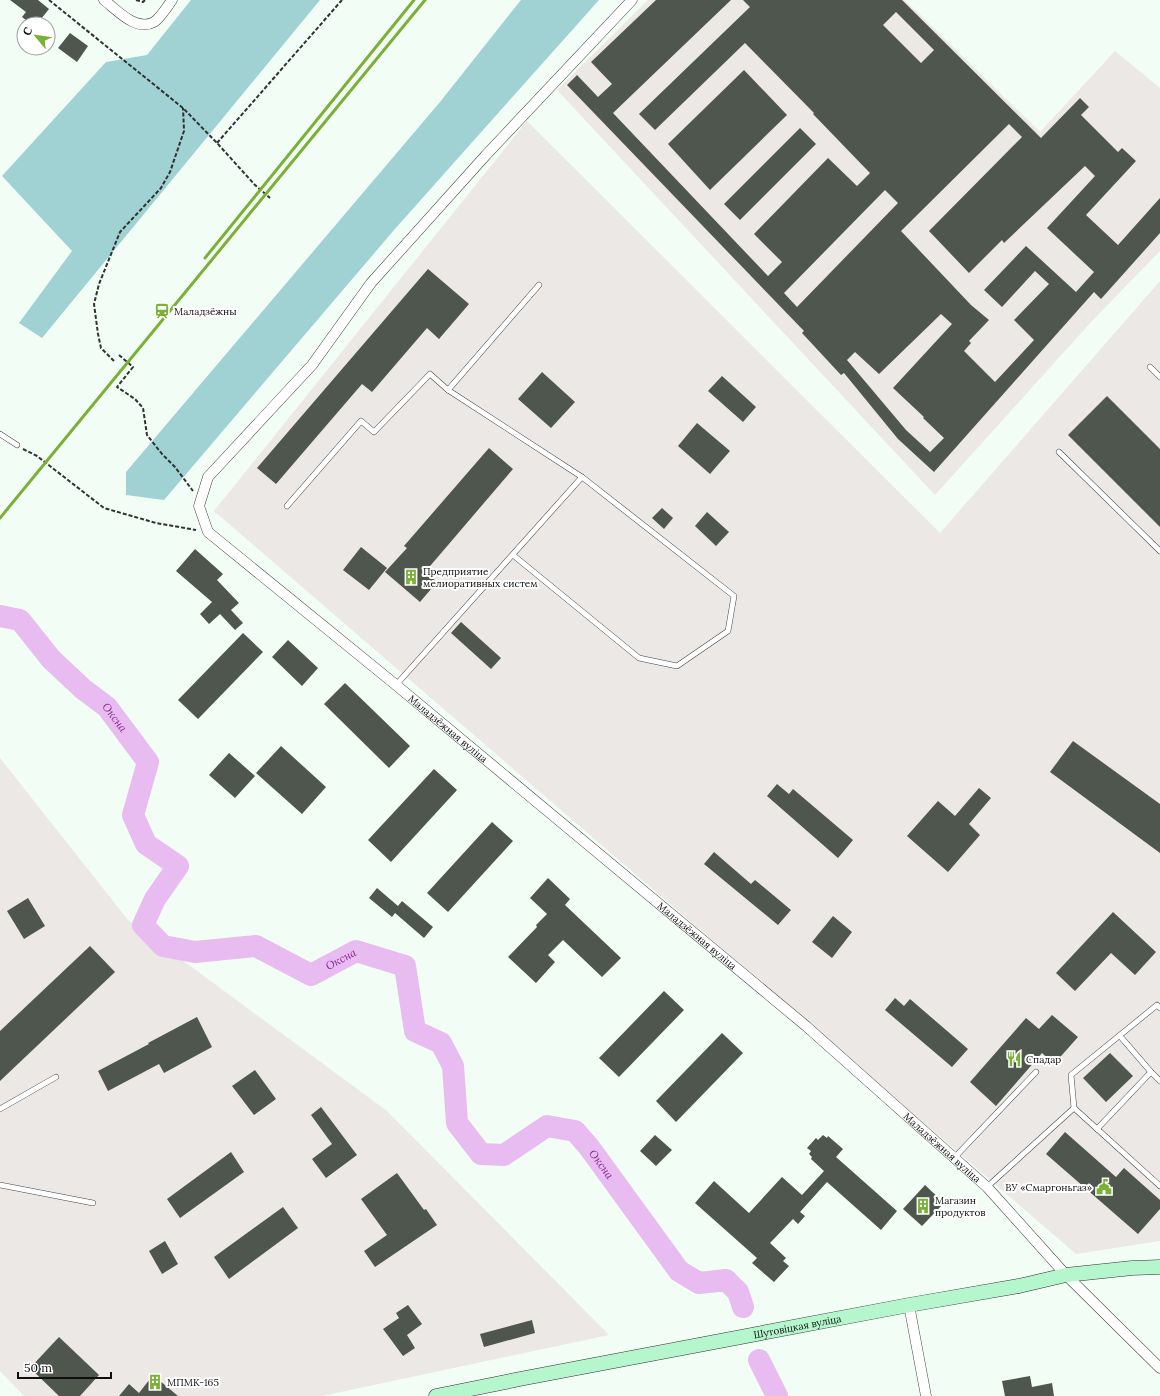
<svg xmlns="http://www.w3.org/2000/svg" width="1160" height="1396" viewBox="0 0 1160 1396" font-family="Lora,serif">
<rect width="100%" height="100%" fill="#f2fdf6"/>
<g fill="#ece8e5">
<path d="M648,0H905L1040,132L1115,51L1160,88V251L1092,321L935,495L557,90Z"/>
<path d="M527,121L940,533L1160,281V1241L1076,1254L214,511Z"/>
<path d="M0,758L128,920L387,1111L609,1335L322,1396H24L0,1371Z"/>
</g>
<g fill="#a0d2d4">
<path d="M191,0H320L42,338L19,323L72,251L2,176L106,62L147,55Z"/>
<path d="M521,0H599L394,230L164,500L126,495V472L440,102Z"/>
</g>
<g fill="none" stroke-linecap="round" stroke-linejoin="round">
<g stroke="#e8bcf0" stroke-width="22">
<path id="s1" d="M0,616L20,620L51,659L83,689L107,707L148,762L133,815L146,844L178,866L155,899L143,925L163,946L195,952L256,946L311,975L356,951L405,966L415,1031L441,1043L453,1066L457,1123L481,1154L504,1155L547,1126L575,1131L589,1147L679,1271L699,1283L726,1280L738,1292L743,1307"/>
<path d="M759,1360L777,1396"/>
</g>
</g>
<g fill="#4e564d" fill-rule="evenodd">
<path d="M10,0H38L49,9L37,24H31L22,17L26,12Z"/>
<path d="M656,0H731L613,113L768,276L782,262L754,234L828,158L857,186L870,173L868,171L813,114L814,113L745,43L655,130L639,114L750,7L743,0H902L1041,138L1080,98L1089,107L1081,115L1118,152L1122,148L1136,161L1086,215L1118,245L1160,198V233L1101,299L1094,292L934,472L898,439L844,373L841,375L802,333L804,331L567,85L577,75L598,97L612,84L591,62ZM896,12L934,50L921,63L883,25ZM1009,124L1022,137L929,231L969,273L1002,240L1004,243L1085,166L1095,176L1047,228L1094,272L1076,292L1026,246L984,290L1002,307L1035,271L1049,284L1014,320L1034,340L995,382L964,351L971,343L969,341L989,320L971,305L901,231ZM885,190L898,203L797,307L784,293ZM941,314L952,324L893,388L924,417L923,418L944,438L930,452L906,430L847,360L855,352L879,374Z"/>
<path d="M70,33L88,46L77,62L58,48Z"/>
<path d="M744,70L787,115L710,190L668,144Z"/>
<path d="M800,128L816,144L740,220L724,204Z"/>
<path d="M428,269L469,304L439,339L427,328L372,392L362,384L276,484L257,468Z"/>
<path d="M542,372L575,402L551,428L518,399Z"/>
<path d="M722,376L756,407L743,422L708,391Z"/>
<path d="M1107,396L1160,449V527L1068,435Z"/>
<path d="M697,423L730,451L710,474L678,446Z"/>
<path d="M489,448L513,469L425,572L437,582L420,602L385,572L407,548L404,546Z"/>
<path d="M662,508L673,518L664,529L652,518Z"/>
<path d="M707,512L729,532L716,546L695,526Z"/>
<path d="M361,547L387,568L369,590L343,570Z"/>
<path d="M195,549L223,574L217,580L239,603L231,610L243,623L235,630L220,614L209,624L200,614L212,602L176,571Z"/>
<path d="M461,622L501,658L491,669L451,633Z"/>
<path d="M243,633L263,652L198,719L178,700Z"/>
<path d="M288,640L318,668L302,686L272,657Z"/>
<path d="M345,683L410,746L389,768L324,704Z"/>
<path d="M1073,741L1160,804V853L1050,772Z"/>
<path d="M281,746L326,787L302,814L256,773Z"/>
<path d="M229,753L255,776L235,798L209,775Z"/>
<path d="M434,769L457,790L391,862L368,840Z"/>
<path d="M777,784L789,794L793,789L853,840L838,858L767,796Z"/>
<path d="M979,788L991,798L969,824L980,835L948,872L907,836L938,801L955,816Z"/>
<path d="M492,822L513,841L448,912L427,893Z"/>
<path d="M714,852L751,884L755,880L791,910L778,925L704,864Z"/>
<path d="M548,878L570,899L565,905L621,958L602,977L563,940L548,955L555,962L536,983L508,957L537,927L536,925L547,914L530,898Z"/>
<path d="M377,888L398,906L402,901L433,927L424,938L395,913L392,917L369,898Z"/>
<path d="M28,898L45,926L24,939L7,911Z"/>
<path d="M1113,912L1156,952L1135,975L1111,953L1075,991L1056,973Z"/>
<path d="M833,916L852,932L832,958L812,942Z"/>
<path d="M90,946L115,972L0,1081V1031Z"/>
<path d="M664,991L684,1010L619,1077L599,1058Z"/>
<path d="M895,998L904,1006L910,999L968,1049L952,1067L885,1010Z"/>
<path d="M1052,1015L1078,1037L1054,1064L1042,1053L996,1106L970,1082L1026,1018L1039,1029Z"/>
<path d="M197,1017L212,1047L164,1073L159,1064L108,1091L98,1071L149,1044L148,1043Z"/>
<path d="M722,1033L743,1053L676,1122L656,1101Z"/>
<path d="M1110,1053L1133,1076L1106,1102L1083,1078Z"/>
<path d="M255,1070L276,1099L254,1115L232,1086Z"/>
<path d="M321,1107L357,1155L326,1178L312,1159L332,1144L311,1115Z"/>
<path d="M1065,1132L1116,1177L1124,1168L1160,1200V1209L1138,1234L1046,1154Z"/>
<path d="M655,1135L672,1150L656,1166L640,1151Z"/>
<path d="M823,1135L827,1138L828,1136L843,1149L836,1157L897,1211L881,1230L827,1182L800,1212L805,1216L798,1224L793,1219L770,1243L786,1258L783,1261L789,1266L774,1282L752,1263L757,1258L695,1203L714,1181L749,1213L782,1177L802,1195L824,1171L811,1159L812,1157L809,1154L811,1151L807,1148L816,1138L818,1140Z"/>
<path d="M231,1152L244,1172L180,1218L167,1199Z"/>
<path d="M397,1173L424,1210L426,1209L437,1225L375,1267L364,1251L387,1235L361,1199Z"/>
<path d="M925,1185L944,1203L922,1226L903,1209Z"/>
<path d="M283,1207L298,1228L229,1279L214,1257Z"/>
<path d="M165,1241L178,1264L162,1274L149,1251Z"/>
<path d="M408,1305L422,1324L407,1335L415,1348L403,1356L383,1329L399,1318L396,1313Z"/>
<path d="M532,1320L535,1333L484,1347L480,1334Z"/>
<path d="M59,1337L99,1375L80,1396H59L30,1368Z"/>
<path d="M153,1375L178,1396H119L129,1384L139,1393Z"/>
<path d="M1030,1376L1032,1387L1052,1383L1054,1396H1005L1002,1381Z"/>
</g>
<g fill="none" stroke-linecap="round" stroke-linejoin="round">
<defs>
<g id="lane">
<path d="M1150,367L1160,377"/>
<path d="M448,390L539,285"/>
<path d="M0,434L17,445"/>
<path d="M1059,452L1160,551"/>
<path d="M287,506L361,421L374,432L430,374L448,390L582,477"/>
<path d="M396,685L582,477L734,596L728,631L677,666L639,658L513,555"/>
<path d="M1120,1036L1151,1072"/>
<path d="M1074,1108L1071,1075L1157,1005L1160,1008"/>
<path d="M0,1109L56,1077"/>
<path d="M1097,1129L1151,1072L1160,1081"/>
<path d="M955,1157L1036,1072"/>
<path d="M0,1185L93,1203"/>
<path d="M987,1187L1074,1108L1160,1186"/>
</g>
<g id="street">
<path d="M104,0C117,10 136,32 154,22C159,19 168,6 172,0"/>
<path id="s2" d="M632,0L486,155L371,283L312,365L208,477L199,506L208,532L396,685L806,1026L987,1187L1066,1275L1160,1368"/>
<path d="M909,1305L926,1396"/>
</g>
<g id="secondary">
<path id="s3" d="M436,1396L525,1378L909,1305L1019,1286L1066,1275L1132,1268L1160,1267"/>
</g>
</defs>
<use href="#lane" stroke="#424242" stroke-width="6"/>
<use href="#street" stroke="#424242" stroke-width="11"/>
<use href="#secondary" stroke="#313131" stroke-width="15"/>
<g stroke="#313131" stroke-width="2" stroke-dasharray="4 2" stroke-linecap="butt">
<path d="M49,0L183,108L217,143L255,185L270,198"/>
<path d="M136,0L143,2L145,0"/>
<path d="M217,143L342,0"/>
<path d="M119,355L133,367L117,387L135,399L143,408L147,435L162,454L175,467L193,491"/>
<path d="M114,361L101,348L98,334L94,304L99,284L120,232L161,188L170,172L184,131L183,108"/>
<path d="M23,449L37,456L104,508L156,523L196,530"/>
</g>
<use href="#lane" stroke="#fff" stroke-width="5"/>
<use href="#street" stroke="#fff" stroke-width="10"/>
<use href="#secondary" stroke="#b5f6cd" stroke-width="14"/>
<g stroke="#7bb036" stroke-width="3">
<path d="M205,258L414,0"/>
<path d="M0,518L425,0"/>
</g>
</g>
<defs>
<symbol id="station-bare" viewBox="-9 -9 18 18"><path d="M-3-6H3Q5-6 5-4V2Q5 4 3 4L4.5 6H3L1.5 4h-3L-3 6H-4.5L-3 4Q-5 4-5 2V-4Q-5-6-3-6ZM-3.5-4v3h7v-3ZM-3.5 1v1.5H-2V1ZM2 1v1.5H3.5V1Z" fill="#7bb036" stroke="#fff" stroke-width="2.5" paint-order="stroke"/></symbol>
<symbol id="building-bare" viewBox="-9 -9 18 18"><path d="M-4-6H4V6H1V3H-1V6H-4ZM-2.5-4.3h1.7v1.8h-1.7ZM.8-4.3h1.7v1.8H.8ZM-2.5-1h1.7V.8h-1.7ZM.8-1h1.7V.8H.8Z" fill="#7bb036" stroke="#fff" stroke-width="2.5" paint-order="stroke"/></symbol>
<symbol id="restaurant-bare" viewBox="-9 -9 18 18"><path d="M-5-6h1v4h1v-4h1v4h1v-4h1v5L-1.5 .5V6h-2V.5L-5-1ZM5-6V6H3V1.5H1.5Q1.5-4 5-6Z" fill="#7bb036" stroke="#fff" stroke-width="2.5" paint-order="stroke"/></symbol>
<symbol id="civic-bare" viewBox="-9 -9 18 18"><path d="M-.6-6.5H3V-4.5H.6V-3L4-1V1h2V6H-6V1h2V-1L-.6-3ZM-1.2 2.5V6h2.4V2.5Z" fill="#7bb036" stroke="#fff" stroke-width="2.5" paint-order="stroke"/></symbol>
</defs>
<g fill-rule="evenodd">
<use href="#station-bare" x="151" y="300" width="22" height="22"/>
<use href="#building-bare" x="400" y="566" width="22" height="22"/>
<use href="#restaurant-bare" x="1003" y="1048" width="22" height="22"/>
<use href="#civic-bare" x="1093" y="1176" width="22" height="22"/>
<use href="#building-bare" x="912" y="1195" width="22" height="22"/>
<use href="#building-bare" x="144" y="1371" width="22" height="22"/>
</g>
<g text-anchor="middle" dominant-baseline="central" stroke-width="4" stroke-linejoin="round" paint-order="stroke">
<g font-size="10" fill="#0f0f0f" stroke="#fff" text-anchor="start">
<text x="174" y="311">Маладзёжны</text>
<text x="423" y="571">Предприятие<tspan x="423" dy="12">мелиоративных систем</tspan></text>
<text x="1026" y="1059">Спадар</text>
<text x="1092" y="1187" text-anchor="end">ВУ «Смаргоньгаз»</text>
<text x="935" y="1200">Магазин<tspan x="935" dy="12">продуктов</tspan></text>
<text x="167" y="1382">МПМК-165</text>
</g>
<g font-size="10" fill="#0f0f0f" stroke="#fff">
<text stroke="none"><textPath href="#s2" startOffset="1007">Маладзёжная вуліца</textPath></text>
<text stroke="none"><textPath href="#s2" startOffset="1331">Маладзёжная вуліца</textPath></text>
<text stroke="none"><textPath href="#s2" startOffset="1655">Маладзёжная вуліца</textPath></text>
<text stroke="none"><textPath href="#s3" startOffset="368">Шутовіцкая вуліца</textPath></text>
</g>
<g font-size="11" font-style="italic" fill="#8a2693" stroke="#fff">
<text stroke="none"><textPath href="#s1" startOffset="157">Оксна</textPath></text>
<text stroke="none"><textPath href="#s1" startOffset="626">Оксна</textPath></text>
<text stroke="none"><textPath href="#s1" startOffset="1057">Оксна</textPath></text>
</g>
</g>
<g transform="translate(36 36) rotate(299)"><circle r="19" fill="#ffffff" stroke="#9f9f9f"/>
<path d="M0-3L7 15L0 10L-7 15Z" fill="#7bb036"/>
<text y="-6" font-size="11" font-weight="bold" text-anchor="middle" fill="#0f0f0f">С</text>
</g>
<path d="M18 1372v6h93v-6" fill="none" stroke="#0f0f0f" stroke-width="2"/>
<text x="24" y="1372" font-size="12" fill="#0f0f0f" stroke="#ffffff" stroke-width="3" paint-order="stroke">50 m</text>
</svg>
